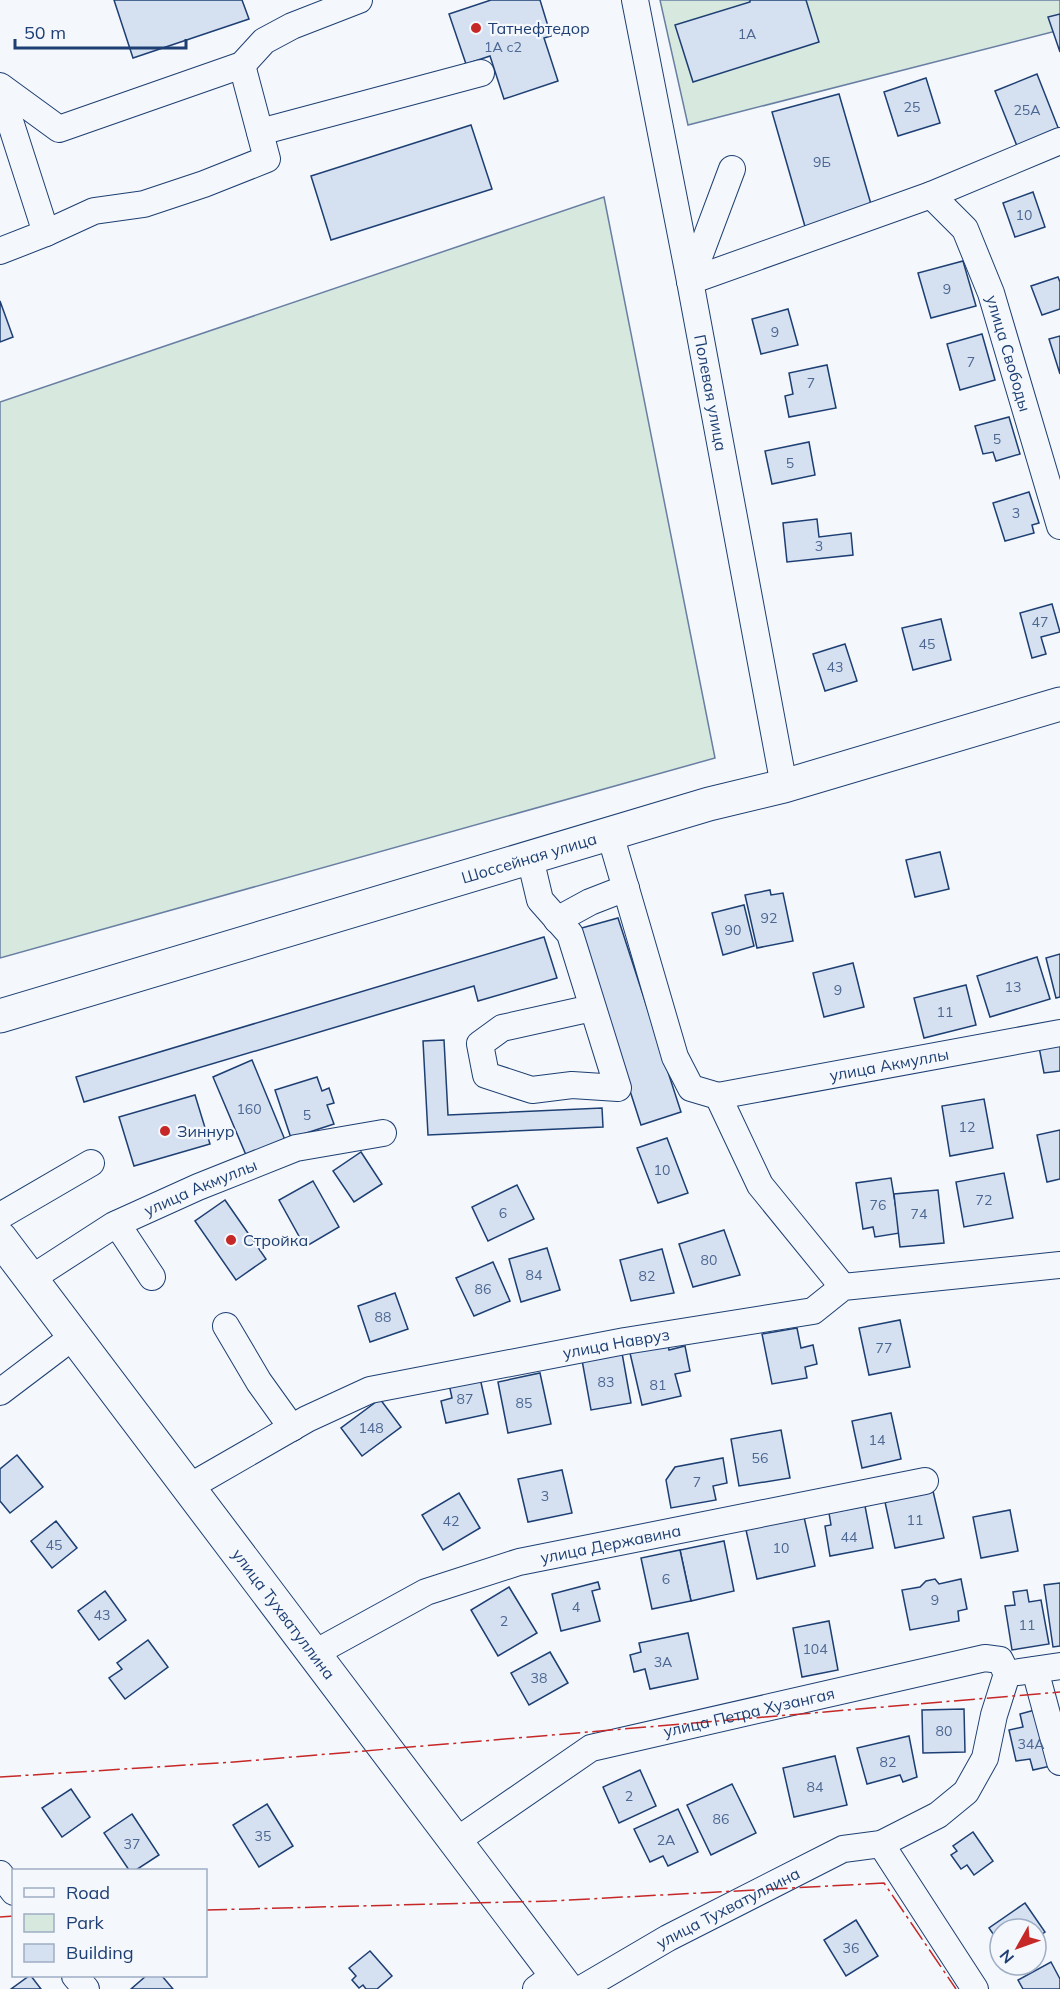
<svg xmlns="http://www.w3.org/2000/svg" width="1060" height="1989" viewBox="0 0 1060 1989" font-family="Mulish,sans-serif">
<rect width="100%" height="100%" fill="#f4f7fb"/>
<g fill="#d7e8df" stroke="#687fa3" stroke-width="1.5">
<path d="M660,0H1060V30L688,125Z"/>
<path d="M604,197L715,758L0,958V402Z"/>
</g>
<g fill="#d5e0f0" stroke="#1d3f73" stroke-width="1.5">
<path d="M114,0H242L249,19L133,58Z"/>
<path d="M491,0H540L551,36L544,38L558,81L504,99L490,56L466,64L449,14Z"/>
<path d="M750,0H806L819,42L693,82L675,25L750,2Z"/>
<path d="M1060,14V52L1048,17Z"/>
<path d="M1037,74L1059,130L1017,146L995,91Z"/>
<path d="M926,78L940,123L898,136L884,92Z"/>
<path d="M839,94L873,211L806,230L772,112Z"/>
<path d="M471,125L492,189L331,240L311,176Z"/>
<path d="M1033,192L1045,227L1015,237L1003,203Z"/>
<path d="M963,261L976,306L931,318L918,273Z"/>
<path d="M1058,277L1060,282V309L1042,315L1031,286Z"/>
<path d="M0,301L13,337L0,342Z"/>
<path d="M788,309L798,345L761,354L752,319Z"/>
<path d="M982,334L995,380L960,390L947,344Z"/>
<path d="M1060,336V374L1049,339Z"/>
<path d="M827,365L836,408L789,417L785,396L793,394L789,373Z"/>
<path d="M1009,417L1020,454L996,461L993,452L983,454L975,426Z"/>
<path d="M809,442L815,475L772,484L765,451Z"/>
<path d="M1029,492L1039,523L1032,525L1034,533L1005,541L993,503Z"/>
<path d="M817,519L819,537L851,533L853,555L787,562L783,523Z"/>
<path d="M1052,604L1060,632L1041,637L1046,654L1032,658L1020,613Z"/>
<path d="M941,619L951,660L913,670L902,628Z"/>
<path d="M845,644L857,681L825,691L813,654Z"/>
<path d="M940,852L949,889L915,897L906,860Z"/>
<path d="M770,890L771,895L783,893L793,941L757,948L745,895Z"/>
<path d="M744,905L754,946L723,955L712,913Z"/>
<path d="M618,918L681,1112L641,1125L578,929Z"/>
<path d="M544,937L557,978L478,1001L474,986L84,1102L76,1077Z"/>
<path d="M1060,954V997L1056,998L1046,958Z"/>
<path d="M1037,957L1050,999L990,1017L977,976Z"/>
<path d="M853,963L864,1007L824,1017L813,973Z"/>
<path d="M966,985L976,1025L924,1038L914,998Z"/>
<path d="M444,1040L448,1115L602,1108L603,1127L428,1135L423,1041Z"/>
<path d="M1060,1043V1071L1044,1073L1039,1047Z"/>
<path d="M252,1060L285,1140L246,1155L213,1077Z"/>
<path d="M317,1077L322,1091L329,1088L334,1103L327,1105L334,1124L291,1138L275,1090Z"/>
<path d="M195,1095L210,1144L134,1166L119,1117Z"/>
<path d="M984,1099L993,1148L950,1156L942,1106Z"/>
<path d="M1060,1130V1179L1047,1182L1037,1135Z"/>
<path d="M667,1138L688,1193L658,1203L637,1148Z"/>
<path d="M361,1152L382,1184L354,1202L333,1171Z"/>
<path d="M1004,1173L1013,1218L964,1227L956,1182Z"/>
<path d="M891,1178L900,1233L875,1237L873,1227L863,1229L856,1183Z"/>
<path d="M313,1181L339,1227L305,1247L279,1200Z"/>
<path d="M517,1185L534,1219L488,1241L472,1207Z"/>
<path d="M938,1190L944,1243L900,1247L894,1194Z"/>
<path d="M225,1200L266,1259L236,1280L195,1221Z"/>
<path d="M724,1230L740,1275L693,1287L679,1244Z"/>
<path d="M547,1248L560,1290L521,1302L509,1259Z"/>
<path d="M662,1249L674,1293L631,1301L620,1260Z"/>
<path d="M493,1262L510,1301L474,1316L456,1278Z"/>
<path d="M395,1293L408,1329L370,1342L358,1306Z"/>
<path d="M900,1320L910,1367L869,1375L859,1328Z"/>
<path d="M797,1328L801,1348L813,1345L817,1364L805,1367L807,1378L772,1384L762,1334Z"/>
<path d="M668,1344L669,1350L685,1346L690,1371L675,1374L681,1396L642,1405L630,1353Z"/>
<path d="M622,1353L631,1403L591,1410L582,1360Z"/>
<path d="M540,1373L551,1424L508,1433L498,1382Z"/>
<path d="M480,1378L488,1414L446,1423L441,1401L452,1398L449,1384Z"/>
<path d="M380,1399L401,1427L362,1456L341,1428Z"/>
<path d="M891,1413L901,1459L862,1468L852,1421Z"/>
<path d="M781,1430L790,1478L739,1486L731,1439Z"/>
<path d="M17,1455L43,1487L10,1513L0,1501V1469Z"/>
<path d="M723,1458L727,1483L713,1486L716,1500L671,1508L666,1480L675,1467Z"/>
<path d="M562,1470L572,1513L528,1522L518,1479Z"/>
<path d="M933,1491L944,1538L895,1548L885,1502Z"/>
<path d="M459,1493L480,1528L443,1550L422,1515Z"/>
<path d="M865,1506L873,1548L830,1556L825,1526L831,1525L829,1513Z"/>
<path d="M1010,1510L1018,1551L981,1558L973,1517Z"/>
<path d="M804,1517L815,1566L757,1579L746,1530Z"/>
<path d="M56,1521L77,1548L52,1568L31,1541Z"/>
<path d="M724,1541L734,1591L691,1601L680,1550Z"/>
<path d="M680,1550L691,1601L652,1609L641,1558Z"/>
<path d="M935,1579L939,1584L961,1579L967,1609L958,1611L959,1621L910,1630L902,1590L920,1587L926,1581Z"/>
<path d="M598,1582L600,1589L592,1591L600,1621L561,1631L552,1594Z"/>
<path d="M1060,1583V1646L1053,1647L1044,1585Z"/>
<path d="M509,1587L537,1633L498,1656L471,1610Z"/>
<path d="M1027,1590L1029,1602L1041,1600L1049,1644L1012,1650L1005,1606L1015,1605L1013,1592Z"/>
<path d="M105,1591L126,1620L99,1640L78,1611Z"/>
<path d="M829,1621L838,1670L802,1677L793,1628Z"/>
<path d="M688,1633L698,1679L650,1689L645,1669L634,1672L630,1655L641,1652L639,1643Z"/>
<path d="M148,1640L168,1667L125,1699L109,1678L122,1669L117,1663Z"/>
<path d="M550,1652L568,1683L529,1705L511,1673Z"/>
<path d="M1042,1708L1055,1765L1033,1770L1030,1759L1016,1761L1009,1730L1023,1727L1020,1714Z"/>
<path d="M964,1709L965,1752L923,1753L922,1710Z"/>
<path d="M909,1736L917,1777L903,1782L900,1775L867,1784L857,1748Z"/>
<path d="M835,1756L847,1805L794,1817L783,1768Z"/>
<path d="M640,1770L656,1806L619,1823L603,1787Z"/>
<path d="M732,1784L756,1833L711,1855L687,1805Z"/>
<path d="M71,1789L90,1817L62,1837L42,1808Z"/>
<path d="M267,1804L293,1846L259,1867L233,1825Z"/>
<path d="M678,1809L698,1852L668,1866L663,1856L650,1862L634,1829Z"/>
<path d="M132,1814L159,1855L136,1870H129L104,1833Z"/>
<path d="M973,1832L993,1861L974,1875L967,1865L961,1869L951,1855L957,1851L953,1846Z"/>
<path d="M1025,1903L1045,1932L1036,1938V1929H1000V1944L989,1928Z"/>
<path d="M856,1920L878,1956L846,1976L824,1940Z"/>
<path d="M370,1951L392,1976L377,1989H366L363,1985L359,1988L352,1980L356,1976L349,1968Z"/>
<path d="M1051,1962L1060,1979V1989H1023L1018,1980Z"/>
<path d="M29,1976H31L41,1989H11Z"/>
<path d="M146,1976H162L173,1989H131Z"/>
</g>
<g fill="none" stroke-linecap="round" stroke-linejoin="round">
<defs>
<g id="minor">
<path id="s1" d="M635,0L690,281L784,786"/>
<path d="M0,86L59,129L242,65L264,41L292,26L359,0"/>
<path d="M0,90L46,233L0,251"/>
<path d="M260,132L481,73"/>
<path id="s2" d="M931,195L965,229L991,293L1060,526"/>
<path d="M46,233L94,211L144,204L204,184L267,159L242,65"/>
<path d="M690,281L931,195L1060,141"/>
<path d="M690,281L732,169"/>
<path d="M610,834L675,1057L691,1088L718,1096L760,1185L843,1287"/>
<path d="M530,858L540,900L570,934L618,1088L572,1085L532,1090L486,1075L480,1044L502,1028L592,1008"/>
<path d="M557,920L590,902L626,888"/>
<path id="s3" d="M718,1096L1060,1033"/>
<path d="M0,1216L91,1163"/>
<path d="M117,1224L152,1277"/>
<path id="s4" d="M32,1278L114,1225L198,1187L296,1148L383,1133"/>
<path d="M226,1326L259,1382L292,1428"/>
<path d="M0,1392L74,1336"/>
<path id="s5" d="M189,1487L307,1419L370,1390L625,1341L813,1311L843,1287L1060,1265"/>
<path id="s6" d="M313,1654L426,1592L519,1562L925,1481"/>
<path d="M1035,1670L1060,1762"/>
<path d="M1019,1672L1060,1666"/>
<path id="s7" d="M456,1841L591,1748L985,1658L1000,1660L1007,1674"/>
<path d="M881,1844L975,1989"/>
<path d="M0,1874L14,1892"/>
<path d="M75,1976L86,1989"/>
<path d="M536,1989L556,1974"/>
<path id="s8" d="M581,1989L668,1938L843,1849L881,1844L938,1815L966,1792L985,1758L994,1715L1007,1674"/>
</g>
<g id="major">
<path id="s9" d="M0,1016L709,804L784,786L1060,704"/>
<path id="s10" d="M0,1238L567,1989"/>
</g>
</defs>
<use href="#minor" stroke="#1d3f73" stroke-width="28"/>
<use href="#major" stroke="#1d3f73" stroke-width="35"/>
<use href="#minor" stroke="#f4f7fb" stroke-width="26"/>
<use href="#major" stroke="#f4f7fb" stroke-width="33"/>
<g stroke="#c62828" stroke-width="1.5" stroke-dasharray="21 4.5 3 4.5" stroke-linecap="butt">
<path d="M0,1777L234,1762L1060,1692"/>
<path d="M206,1910L551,1901L884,1883L956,1989"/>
<path d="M0,1917L14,1916"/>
</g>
</g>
<g fill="#c62828" stroke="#f4f7fb" stroke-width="2">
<circle cx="476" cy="28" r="6"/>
<circle cx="165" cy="1131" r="6"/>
<circle cx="231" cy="1240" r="6"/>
</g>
<g text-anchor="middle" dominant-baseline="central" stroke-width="4.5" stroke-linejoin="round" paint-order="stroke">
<g font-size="14" fill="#4b6792">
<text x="747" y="34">1А</text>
<text x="503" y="47">1А с2</text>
<text x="912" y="107">25</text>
<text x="1027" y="110">25А</text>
<text x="822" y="162">9Б</text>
<text x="1024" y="215">10</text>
<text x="947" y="289">9</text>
<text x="775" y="332">9</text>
<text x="971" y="362">7</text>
<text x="811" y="383">7</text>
<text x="997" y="439">5</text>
<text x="790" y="463">5</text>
<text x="1016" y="513">3</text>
<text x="819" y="546">3</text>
<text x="1040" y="622">47</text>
<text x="927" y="644">45</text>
<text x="835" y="667">43</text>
<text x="769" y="918">92</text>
<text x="733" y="930">90</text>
<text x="1013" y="987">13</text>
<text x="838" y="990">9</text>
<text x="945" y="1012">11</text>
<text x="249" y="1109">160</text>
<text x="307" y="1115">5</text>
<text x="967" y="1127">12</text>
<text x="662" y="1170">10</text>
<text x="984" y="1200">72</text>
<text x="878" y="1205">76</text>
<text x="503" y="1213">6</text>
<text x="919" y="1214">74</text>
<text x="709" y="1260">80</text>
<text x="534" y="1275">84</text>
<text x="647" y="1276">82</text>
<text x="483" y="1289">86</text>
<text x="383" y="1317">88</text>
<text x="884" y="1348">77</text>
<text x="606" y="1382">83</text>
<text x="658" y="1385">81</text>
<text x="465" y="1399">87</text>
<text x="524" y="1403">85</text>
<text x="371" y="1428">148</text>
<text x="877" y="1440">14</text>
<text x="760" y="1458">56</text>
<text x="697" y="1482">7</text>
<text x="545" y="1496">3</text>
<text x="915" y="1520">11</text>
<text x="451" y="1521">42</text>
<text x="849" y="1537">44</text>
<text x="54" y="1545">45</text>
<text x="781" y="1548">10</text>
<text x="666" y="1579">6</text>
<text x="935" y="1600">9</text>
<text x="576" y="1607">4</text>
<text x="102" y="1615">43</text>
<text x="504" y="1621">2</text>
<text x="1027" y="1625">11</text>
<text x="815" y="1649">104</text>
<text x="663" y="1662">3А</text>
<text x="539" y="1678">38</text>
<text x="944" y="1731">80</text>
<text x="1031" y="1744">34А</text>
<text x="888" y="1762">82</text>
<text x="815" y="1787">84</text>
<text x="629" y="1796">2</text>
<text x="721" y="1819">86</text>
<text x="263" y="1836">35</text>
<text x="666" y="1840">2А</text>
<text x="132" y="1844">37</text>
<text x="851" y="1948">36</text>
</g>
<g font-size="16" fill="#1d3f73" stroke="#f4f7fb" text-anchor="start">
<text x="488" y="28">Татнефтедор</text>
<text x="177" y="1131">Зиннур</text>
<text x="243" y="1240">Стройка</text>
</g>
<g font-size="16" fill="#1d3f73" stroke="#f4f7fb">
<text stroke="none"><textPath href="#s2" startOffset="180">улица Свободы</textPath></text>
<text stroke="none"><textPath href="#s1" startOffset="400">Полевая улица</textPath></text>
<text stroke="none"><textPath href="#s9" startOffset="552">Шоссейная улица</textPath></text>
<text stroke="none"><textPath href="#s3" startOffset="174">улица Акмуллы</textPath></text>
<text stroke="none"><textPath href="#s4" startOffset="192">улица Акмуллы</textPath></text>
<text stroke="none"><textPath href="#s5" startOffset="456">улица Навруз</textPath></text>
<text stroke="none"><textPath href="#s6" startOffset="320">улица Державина</textPath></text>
<text stroke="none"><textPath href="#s10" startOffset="471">улица Тухватуллина</textPath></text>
<text stroke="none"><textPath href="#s7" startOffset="326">улица Петра Хузангая</textPath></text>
<text stroke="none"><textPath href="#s8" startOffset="168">улица Тухватуллина</textPath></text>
</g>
</g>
<rect x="12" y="1869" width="195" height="108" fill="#f4f7fb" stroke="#9eadc5" stroke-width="1.5"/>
<rect x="24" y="1888" width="30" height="9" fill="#f4f7fb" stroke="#9eadc5" stroke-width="1.5"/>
<text x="66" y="1899" font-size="18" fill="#1d3f73">Road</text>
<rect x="24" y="1914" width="30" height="18" fill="#d7e8df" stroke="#9eadc5" stroke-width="1.5"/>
<text x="66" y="1929" font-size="18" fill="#1d3f73">Park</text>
<rect x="24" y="1944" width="30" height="18" fill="#d5e0f0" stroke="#9eadc5" stroke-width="1.5"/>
<text x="66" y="1959" font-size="18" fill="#1d3f73">Building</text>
<g transform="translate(1018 1947) rotate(230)"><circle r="28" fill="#f4f7fb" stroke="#9eadc5" stroke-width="1.5"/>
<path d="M0-4.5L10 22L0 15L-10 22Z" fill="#c62828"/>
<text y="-9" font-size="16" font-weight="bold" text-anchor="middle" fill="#1d3f73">N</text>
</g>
<path d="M15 39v9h171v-9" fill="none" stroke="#1d3f73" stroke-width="3"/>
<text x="24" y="39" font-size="18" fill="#1d3f73" stroke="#f4f7fb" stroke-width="4.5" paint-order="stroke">50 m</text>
</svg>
